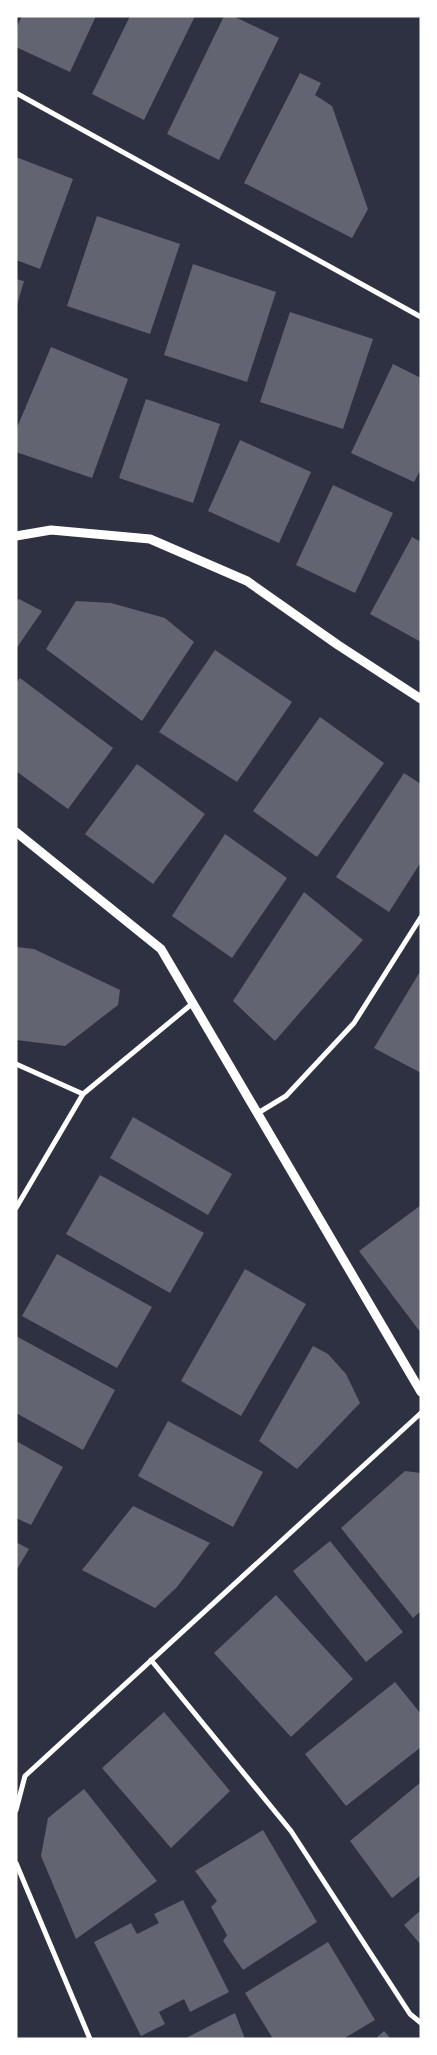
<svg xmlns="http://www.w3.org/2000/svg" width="437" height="2055" viewBox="0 0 437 2055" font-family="'Public Sans',sans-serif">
<rect width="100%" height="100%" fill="#2d3142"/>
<g fill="#626471">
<path d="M22,16H96L70,72L16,47V28Z"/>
<path d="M130,16H195L144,120L92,94Z"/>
<path d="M224,16H233L279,38L219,160L167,134Z"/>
<path d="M300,73L321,83L315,95L332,106L368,209L352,238L244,183Z"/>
<path d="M16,157L73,179L40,269L16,260Z"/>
<path d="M97,216L180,244L150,334L67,306Z"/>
<path d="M193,264L276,292L247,382L164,355Z"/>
<path d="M16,279L24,281L17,305L16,304Z"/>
<path d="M290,312L373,339L343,429L260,402Z"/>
<path d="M51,347L128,379L92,478L16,452V430Z"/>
<path d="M393,364L421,378V469L414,482L351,453Z"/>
<path d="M146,399L220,424L193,503L119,478Z"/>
<path d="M240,440L311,472L279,543L208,511Z"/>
<path d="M333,485L393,513L355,593L296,565Z"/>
<path d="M412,537L421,542V642L370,614Z"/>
<path d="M19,599L42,611L16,649V601Z"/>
<path d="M76,601L111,603L165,618L194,642L142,721L46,649Z"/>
<path d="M215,650L292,702L237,782L159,732Z"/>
<path d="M20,678L113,748L68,809L16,771V683Z"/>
<path d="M320,717L384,763L317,857L253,811Z"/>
<path d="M137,764L205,814L153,884L85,834Z"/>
<path d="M404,773L421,784V862L389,912L336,877Z"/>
<path d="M225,834L287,878L232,958L172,916Z"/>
<path d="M304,892L363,940L275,1041L233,1001Z"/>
<path d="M16,947L34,949L120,990L118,1005L65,1046L16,1040Z"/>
<path d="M421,970V1073L374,1048Z"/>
<path d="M133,1117L232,1174L208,1215L110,1158Z"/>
<path d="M100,1175L204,1233L170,1293L66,1234Z"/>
<path d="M421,1205V1333L359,1251Z"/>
<path d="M57,1254L152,1307L117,1368L22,1316Z"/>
<path d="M245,1269L306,1304L241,1416L181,1381Z"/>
<path d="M16,1336L115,1390L83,1450L16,1413Z"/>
<path d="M313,1346L328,1354L346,1374L360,1403L297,1469L259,1441Z"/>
<path d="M168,1421L263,1472L233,1527L138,1476Z"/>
<path d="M16,1441L63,1467L31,1525L16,1518Z"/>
<path d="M405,1471L421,1473V1611L413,1618L341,1528Z"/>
<path d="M133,1506L210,1543L177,1587L155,1608L82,1570Z"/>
<path d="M330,1541L403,1632L366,1662L293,1571Z"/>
<path d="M16,1542L29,1549L16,1571Z"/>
<path d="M276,1595L353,1679L291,1737L214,1653Z"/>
<path d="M395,1682L421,1714V1747L346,1806L305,1754Z"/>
<path d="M164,1712L230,1791L171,1848L102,1768Z"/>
<path d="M421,1782V1875L392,1898L350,1841Z"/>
<path d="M84,1789L157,1881L76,1939L41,1856L48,1818Z"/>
<path d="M263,1830L317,1922L243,1970L223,1941L227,1935L211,1907L217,1901L195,1871Z"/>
<path d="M183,1900L229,1992L190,2012L184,1999L159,2012L165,2024L141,2036L94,1942L131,1923L137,1934L159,1923L154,1914Z"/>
<path d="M421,1910V1945L404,1925Z"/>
<path d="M328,1942L375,2020L343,2039H273L245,1993Z"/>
<path d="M235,2013L245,2039H184Z"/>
<path d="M384,2031L391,2039H375Z"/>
</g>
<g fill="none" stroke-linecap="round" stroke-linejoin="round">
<g stroke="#fff" stroke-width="5">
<path d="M16,93L421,317"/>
<path d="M16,1064L83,1094"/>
<path d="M258,1113L286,1096L354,1023L421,917"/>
<path d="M16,1208L83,1094L193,1003"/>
<path d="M151,1660L291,1831L410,2014L421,2023"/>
<path d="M16,1810L25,1776L421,1413"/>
<path d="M16,1863L90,2039"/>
</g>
<g stroke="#fff" stroke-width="9">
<path d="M16,536L51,530L150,539L247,581L338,645L421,699"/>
<path d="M16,832L161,949L421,1392"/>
</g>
</g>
<rect width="437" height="2055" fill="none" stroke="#ffffff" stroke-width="35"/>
</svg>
